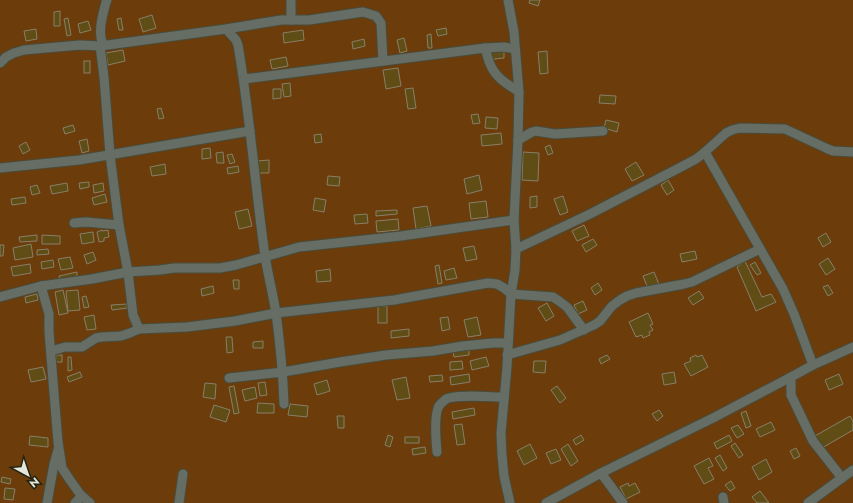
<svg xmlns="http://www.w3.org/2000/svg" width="853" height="503" viewBox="0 0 853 503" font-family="Jost,sans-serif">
<rect width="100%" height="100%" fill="#2b2f1c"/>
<rect fill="#6c3c0b" x="0" y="0" width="853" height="503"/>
<g fill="#604d16" stroke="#887f69">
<path d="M530,0H540L538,6L529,3Z"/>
<path d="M60,11V26H54V12Z"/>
<path d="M152,15L156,28L143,32L139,19Z"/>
<path d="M68,18L71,35L67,36L64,19Z"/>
<path d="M121,18L123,30H119L117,19Z"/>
<path d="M88,21L91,30L80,33L78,24Z"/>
<path d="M446,28L447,34L438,36L436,30Z"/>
<path d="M36,29L37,39L26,41L24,31Z"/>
<path d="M303,30L304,40L284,43L283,33Z"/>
<path d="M431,34L432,48H428L427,35Z"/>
<path d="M404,38L407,51L400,53L397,40Z"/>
<path d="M364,39L365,46L353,49L352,42Z"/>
<path d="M504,47V58L485,60V48Z"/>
<path d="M123,50L125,61L108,65L106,53Z"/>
<path d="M547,51L548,73L540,74L538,52Z"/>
<path d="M286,57L288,66L272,69L270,60Z"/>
<rect x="84" y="61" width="6" height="12"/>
<path d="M398,68L401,86L386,89L383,70Z"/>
<path d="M290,83L291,96L284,97L282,84Z"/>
<path d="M413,88L416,108L408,109L405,89Z"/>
<path d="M273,89H281V98L273,99Z"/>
<path d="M600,95L616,96L615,104L599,103Z"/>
<path d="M161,108L164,118L159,119L157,109Z"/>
<path d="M478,114L480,123L473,124L471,115Z"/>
<path d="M486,117L498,118L497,129L485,128Z"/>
<path d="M606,120L619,123L617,132L604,128Z"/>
<path d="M73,125L75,131L65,134L63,128Z"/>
<path d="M501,133L502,144L482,146L481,135Z"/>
<path d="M321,134L322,142L315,143L314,135Z"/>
<path d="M87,139L89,151L82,153L79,141Z"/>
<path d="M26,142L30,150L23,154L19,146Z"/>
<path d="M550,145L553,153L548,155L545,147Z"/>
<path d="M210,148L211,158L202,159V149Z"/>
<path d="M223,152L224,163H217L216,153Z"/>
<path d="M523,152L539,153L538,181L522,180Z"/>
<path d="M232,154L235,162L230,164L227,155Z"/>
<path d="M269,160V173H258L257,161Z"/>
<path d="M636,162L644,175L632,181L625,169Z"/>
<path d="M165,164L166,174L152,176L150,167Z"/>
<path d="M238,166L239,172L228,174L227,168Z"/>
<path d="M479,175L482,190L467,194L464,179Z"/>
<path d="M328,176L340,177L339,186L327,185Z"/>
<path d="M668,180L674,190L667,195L661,185Z"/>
<path d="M89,182V187L80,189L79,183Z"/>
<path d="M67,183L68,191L52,194L50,186Z"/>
<path d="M103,183L104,191L94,193L93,185Z"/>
<path d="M37,185L40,193L32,195L30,187Z"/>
<path d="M105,194L107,202L94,205L92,198Z"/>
<path d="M537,196V207L530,208V197Z"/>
<path d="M563,196L568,212L560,215L554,199Z"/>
<path d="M25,197L26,203L12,205L11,199Z"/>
<path d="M315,198L326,200L324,212L313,210Z"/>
<path d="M486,201L488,217L471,219L469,203Z"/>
<path d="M427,206L431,226L416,229L413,208Z"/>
<path d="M248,209L252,226L239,229L235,212Z"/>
<path d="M397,210V214L376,216V211Z"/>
<path d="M367,214L368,223L355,224L354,215Z"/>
<path d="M398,219L399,230L377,232L376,221Z"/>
<path d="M584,225L589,236L577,241L572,231Z"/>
<path d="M102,230V231L108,230L109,237L104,238V241L99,242L97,232Z"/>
<path d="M93,232L94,242L82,244L80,234Z"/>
<path d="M826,233L831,242L823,247L818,238Z"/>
<path d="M37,235V241L20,242L19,237Z"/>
<path d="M42,235L60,236V244H42Z"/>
<path d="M593,239L597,245L586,252L582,245Z"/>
<path d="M31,244L33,257L15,260L13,248Z"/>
<path d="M0,245H4L3,256H0Z"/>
<path d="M474,246L477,259L466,261L463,248Z"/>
<path d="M48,249L49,254L37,255V250Z"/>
<path d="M695,251L697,259L682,262L680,254Z"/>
<path d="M93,252L96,260L87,264L84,255Z"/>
<path d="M70,257L73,268L61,270L58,259Z"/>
<path d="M828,258L835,269L826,275L819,264Z"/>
<path d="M53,260L54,267L42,269L41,262Z"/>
<path d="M745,261L762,297L771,294L776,302L756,311L737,267Z"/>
<path d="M755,262L761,273L757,275L750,265Z"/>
<path d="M30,264L31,273L13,276L11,267Z"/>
<path d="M439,265L442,283L438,284L435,266Z"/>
<path d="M454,268L457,278L446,280L444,271Z"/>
<path d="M330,269L331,281L317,282L316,271Z"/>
<path d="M77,272V276L60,280L59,276Z"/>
<path d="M654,272L660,287L649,291L643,276Z"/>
<path d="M233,280H239V289H234Z"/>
<path d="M598,283L602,290L595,295L591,288Z"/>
<path d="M828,285L833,293L828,296L823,287Z"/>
<path d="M213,286L214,293L202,296L201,289Z"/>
<path d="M63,290L68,313L59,315L55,292Z"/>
<path d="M78,290L80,310L68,311L66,291Z"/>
<path d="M699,291L704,298L693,305L688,298Z"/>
<path d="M37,294L38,300L26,303L25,297Z"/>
<path d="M86,296L89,307L84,308L82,297Z"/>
<path d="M583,301L587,310L578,314L574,305Z"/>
<path d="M547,303L554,316L546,321L538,308Z"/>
<path d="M127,304V308L112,310L111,305Z"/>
<rect x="378" y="306" width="9" height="17"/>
<path d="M648,313L653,324L650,325L653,330L649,332L650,335L643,338L642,335L636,337L629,322Z"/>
<path d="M94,315L96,329L87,330L84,317Z"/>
<path d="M448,317L450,329L442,331L440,318Z"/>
<path d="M477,317L481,335L468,337L464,320Z"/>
<path d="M409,329V336L391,338V331Z"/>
<path d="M226,337H232L233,352L227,353Z"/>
<path d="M263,341V348H253V342Z"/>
<path d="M469,350V355L454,357L453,352Z"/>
<rect x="56" y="355" width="6" height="7"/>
<path d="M607,355L610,359L601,364L599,359Z"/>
<path d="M696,355L697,357L702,355L708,367L691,376L684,364L691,361L690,358Z"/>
<path d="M68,357H71L72,370L68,371Z"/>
<path d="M486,357L489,366L472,370L470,361Z"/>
<path d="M462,361L463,369L450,370V362Z"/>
<path d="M534,361H546L545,373L533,372Z"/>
<path d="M43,367L46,379L31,382L28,370Z"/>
<path d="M80,372L82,377L69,382L67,377Z"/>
<path d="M674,372L676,383L664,385L662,374Z"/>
<path d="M469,374L470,382L451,385L450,377Z"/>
<path d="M839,374L843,384L829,390L825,380Z"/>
<path d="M442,375L443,381L430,382L429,376Z"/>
<path d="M406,377L410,398L397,400L392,380Z"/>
<path d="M327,380L330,391L317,395L314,384Z"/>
<path d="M265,382L267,395L260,396L258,383Z"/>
<path d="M205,383L216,384L215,399L203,397Z"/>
<path d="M234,386L239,413L234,414L229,387Z"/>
<path d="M557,386L566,398L560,403L551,390Z"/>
<path d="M255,387L257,398L245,401L242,390Z"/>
<path d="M258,403L274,404V413H257Z"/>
<path d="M290,404L308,406L307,417L288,415Z"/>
<path d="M214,405L230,410L226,422L210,417Z"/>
<path d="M474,408L475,415L453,419L452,412Z"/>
<path d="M659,410L663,416L657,421L652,414Z"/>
<path d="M746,411L751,426L746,428L741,413Z"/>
<path d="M337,416H344V428H338Z"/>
<path d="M850,416L853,421V430L822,448L815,436Z"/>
<path d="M771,422L775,430L760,437L756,429Z"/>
<path d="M462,424L465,444L457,445L454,425Z"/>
<path d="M738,425L744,434L737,438L731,428Z"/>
<path d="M388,435L393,437L390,447L385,445Z"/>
<path d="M581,435L584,440L576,445L573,440Z"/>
<path d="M729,435L732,441L717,449L714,443Z"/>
<path d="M30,436L48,438V447L29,445Z"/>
<rect x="405" y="437" width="14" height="6"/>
<path d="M735,443L743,455L739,458L731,446Z"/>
<path d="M530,444L537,458L524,465L517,451Z"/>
<path d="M568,444L578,461L571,466L561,449Z"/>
<path d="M425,447L426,453L413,455L412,449Z"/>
<path d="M796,448L800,456L794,459L790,451Z"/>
<path d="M556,449L561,460L551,464L546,453Z"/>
<path d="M720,455L727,468L723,471L715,458Z"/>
<path d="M709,458L713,466L708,468L714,479L704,484L694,466Z"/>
<path d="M766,459L772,472L759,480L752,467Z"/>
<path d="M2,477L11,479L10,484L1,482Z"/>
<path d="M731,481L735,488L730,491L725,485Z"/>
<path d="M628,483L629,486L635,483L640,492L626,499L620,487Z"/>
<path d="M5,488L15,489L13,500L4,499Z"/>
<path d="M760,491L769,503H757L752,497Z"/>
</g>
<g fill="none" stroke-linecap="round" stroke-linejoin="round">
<defs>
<g id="minor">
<path d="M107,0L106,2C103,14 98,30 102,42L100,46L104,77L110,155L119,225L128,272L133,315L139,329"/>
<path d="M291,0V20"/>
<path d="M508,0L514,32L519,92L518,140L514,220L516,249L515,270L511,294L507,367L501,433L502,455L504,476L510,503"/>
<path d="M226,29L236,40L238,45C250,115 255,186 265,256C268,275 273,294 276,313C280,343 283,374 284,404"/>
<path d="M485,48C487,54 488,61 491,66C496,78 509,85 519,92"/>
<path d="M0,63L6,57L14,53L24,50L80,45L100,46L226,29L281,20H309L363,12L376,16L381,23L383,61"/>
<path d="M244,79L485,48L504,47L515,49"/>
<path d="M518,140L532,132L536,131L555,134L603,131"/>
<path d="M705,152L783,289L794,314L813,365"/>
<path d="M0,168L79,160L250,131"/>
<path d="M74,223L86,222L119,225"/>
<path d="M516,249L590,214L681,167L696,159L705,152L726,133L732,130L740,128L785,129L828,149L833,151L853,152"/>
<path d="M41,286L49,314V332L58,442L62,468L70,480L80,494L90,503"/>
<path d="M0,297L41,286L92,279L128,272L160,270L174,268H220L236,265L299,247L401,236L514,220"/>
<path d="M51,351L65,347H82L96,338L102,337L121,336L130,333L139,329L187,327L235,321L276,313L394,300L488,283L497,284L504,288L511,294L553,297L559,301L567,307L584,330"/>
<path d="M507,355L560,340L594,325L600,321L612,306L620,300L627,296L636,293L684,284L692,282L760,249"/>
<path d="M791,377V395L813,441L842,478"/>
<path d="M229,378L283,372L340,362L386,355L433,351L463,346L493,343H508"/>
<path d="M437,452C436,441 434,414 439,406C440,404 444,401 446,399C456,394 491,397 504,397"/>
<path d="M601,473L623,503"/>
<path d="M723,497L724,503"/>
<path d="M47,503L54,464L58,450"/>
<path d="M75,503L82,496"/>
<path d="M179,503L183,474"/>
<path d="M546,503L601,473L713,418L791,377L813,365L853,347"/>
<path d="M808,503L853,470"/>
</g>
</defs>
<use href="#minor" stroke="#494c3a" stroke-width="11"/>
<use href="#minor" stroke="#656d65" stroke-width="9"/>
</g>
<g transform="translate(28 475) rotate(140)" stroke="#212512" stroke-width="3" paint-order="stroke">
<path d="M0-3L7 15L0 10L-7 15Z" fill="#e4e7da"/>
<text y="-6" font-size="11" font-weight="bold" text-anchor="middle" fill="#e4e7da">N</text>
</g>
</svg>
